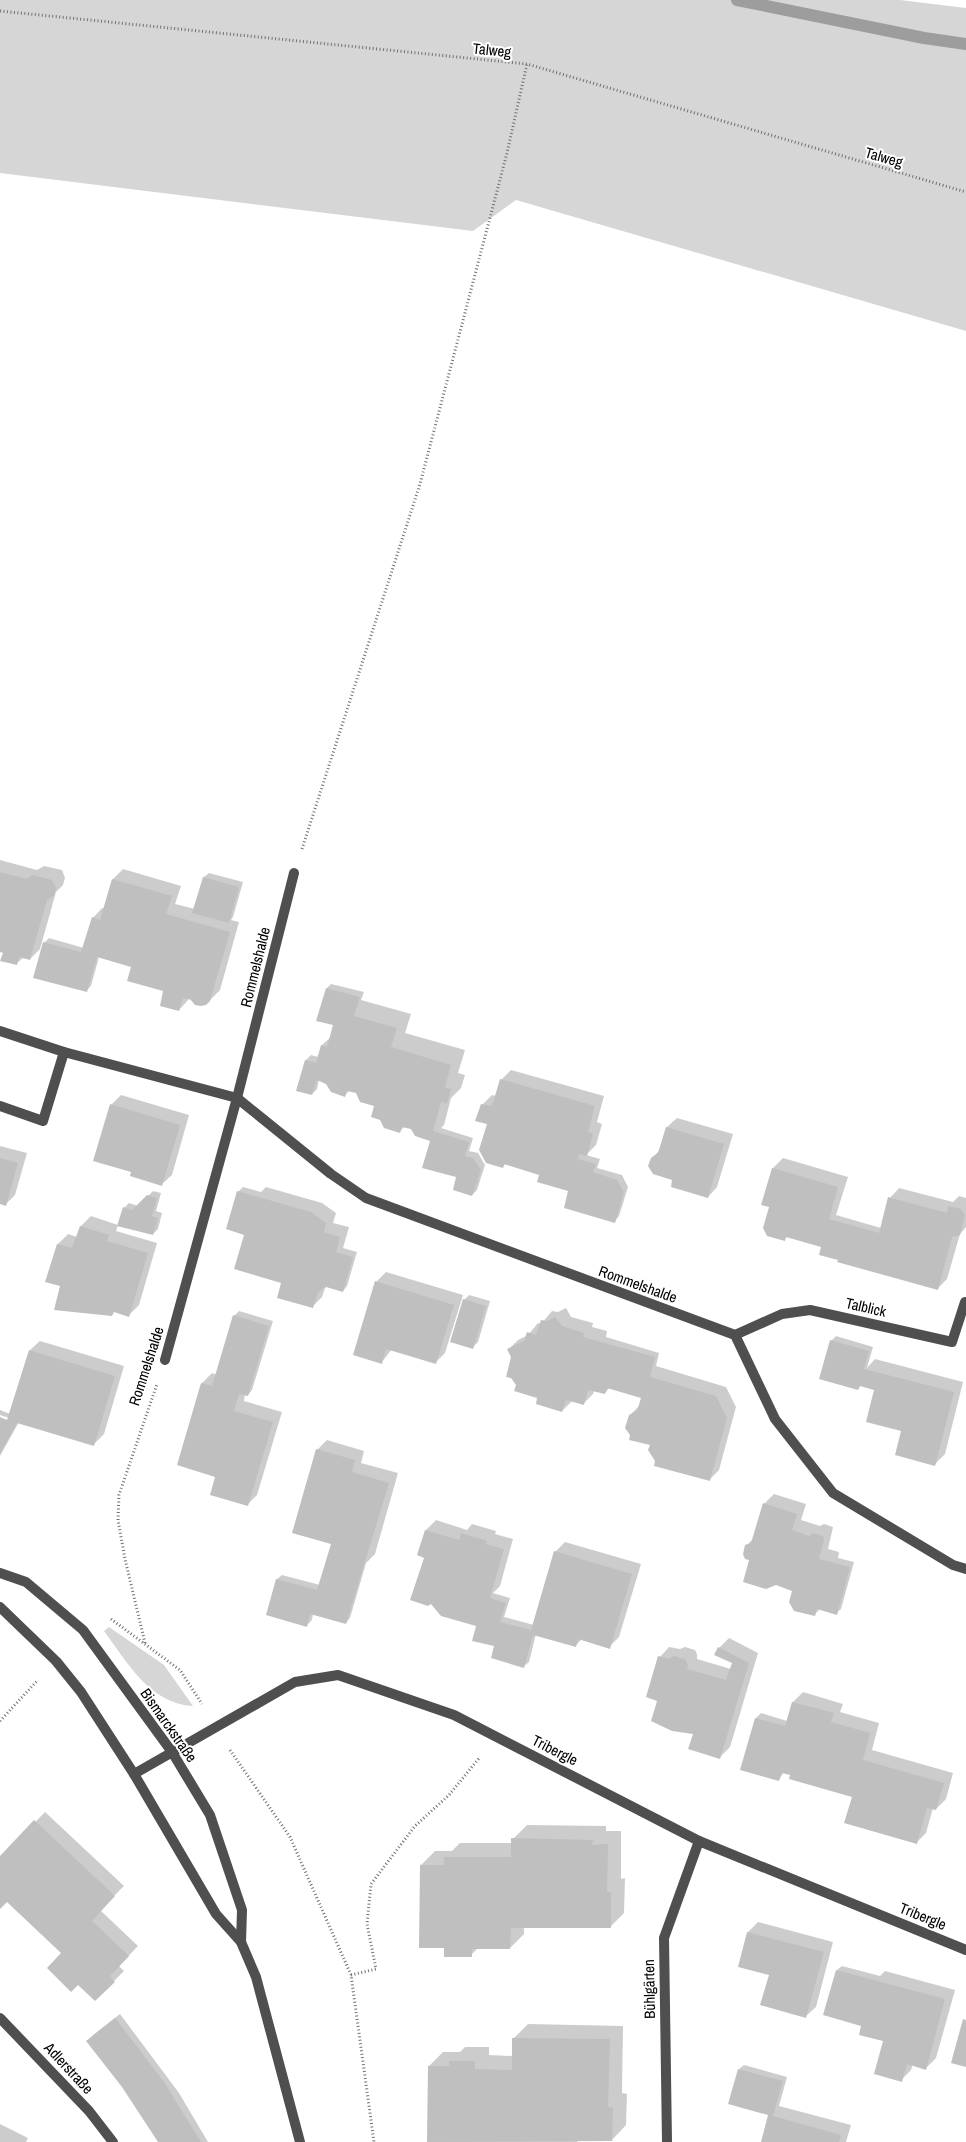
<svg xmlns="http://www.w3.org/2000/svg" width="966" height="2142" viewBox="0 0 966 2142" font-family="'Archivo Narrow',sans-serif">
<rect width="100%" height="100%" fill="#fff"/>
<g fill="#d6d6d6">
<path d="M0,0H900L966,8V331L516,200L473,231L0,173Z"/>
<path d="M109,1627L164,1665L193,1706C150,1704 127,1662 104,1631Z"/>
</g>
<g fill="#0003">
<path d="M0,860L37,870L44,866L62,870L65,878L63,885L56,892L40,949L30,959L24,957L16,964L4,952L0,951Z"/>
<path d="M123,869L181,886L175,904L195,909L204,877L209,873L243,882L233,917L231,920L239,922L220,990L210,1000L201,1005L189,999L179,1010L165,990L133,966L99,957L91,986L86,991L44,943L49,938L84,948L93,918L102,908L105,909L113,879Z"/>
<path d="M331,984L364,992L361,1000L411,1014L405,1033L465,1050L458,1073L465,1075L461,1088L451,1098L444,1125L441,1128L473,1138L469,1151L478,1153L485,1165L477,1190L472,1195L457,1176L433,1136L405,1126L400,1131L375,1105L357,1092L350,1090L345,1095L327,1083L319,1080L317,1089L312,1094L298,1090L306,1060L311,1055L318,1057L322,1045L332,1036L336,1021L327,988Z"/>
<path d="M511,1070L604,1096L597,1122L602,1124L596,1145L586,1155L600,1159L597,1168L622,1175L628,1187L619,1216L615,1221L571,1186L541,1174L506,1163L503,1167L482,1105L492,1095L496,1096L501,1080Z"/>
<path d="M121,1095L189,1115L172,1175L162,1184L132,1171L111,1105Z"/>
<path d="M677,1118L733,1134L717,1187L708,1197L674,1179L652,1158L660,1150L667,1127Z"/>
<path d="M0,1146L27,1153L15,1195L5,1205L0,1203Z"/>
<path d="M783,1158L848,1177L836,1215L881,1228L890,1198L899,1188L953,1202L959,1196L966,1198V1227L960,1234L947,1279L937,1289L824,1242L788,1236L784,1239L771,1207L763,1204L773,1168Z"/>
<path d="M243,1187L261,1192L266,1187L322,1203L336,1213L333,1223L349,1227L343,1248L357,1252L347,1286L343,1291L326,1285L322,1297L312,1307L283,1282L246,1234L238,1192Z"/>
<path d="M153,1191L161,1193L156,1211L162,1213L158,1229L153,1234L124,1208L129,1203L138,1206Z"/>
<path d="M91,1216L118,1225L116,1231L157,1243L139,1305L129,1315L62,1285L46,1281L58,1244L68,1234L77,1237L81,1226Z"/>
<path d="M386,1272L463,1295L445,1353L435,1363L392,1349L381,1363L376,1282Z"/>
<path d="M469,1295L490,1301L478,1342L473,1347L464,1300Z"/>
<path d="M566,1308L571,1317L593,1323L592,1327L607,1331L606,1337L659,1353L656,1366L726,1387L736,1407L719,1470L709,1480L656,1461L651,1445L630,1415L640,1405L642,1397L610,1387L605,1393L594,1390L593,1394L583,1404L572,1401L562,1411L517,1385L512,1357L509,1349L518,1340L528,1335L538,1323L541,1324L552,1311L558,1312Z"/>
<path d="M239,1311L273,1321L252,1390L248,1395L245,1394L244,1401L282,1412L257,1495L247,1505L216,1476L202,1383L212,1373L217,1375L234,1316Z"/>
<path d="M836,1336L873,1347L867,1368L875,1359L963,1382L945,1454L935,1464L903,1430L876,1389L861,1385L858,1389L831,1341Z"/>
<path d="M40,1341L124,1366L104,1434L94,1444L19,1422L0,1456V1418L9,1421V1418L0,1415V1410L10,1414L30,1350Z"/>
<path d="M327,1440L364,1451L361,1463L398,1473L375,1554L366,1563L350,1618L346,1623L313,1613L312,1620L307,1625L277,1579L282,1575L320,1585L333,1543L317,1450Z"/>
<path d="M774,1494L806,1504L801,1520L820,1526L824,1524L833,1527L828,1549L839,1552L838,1558L854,1562L841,1609L836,1613L820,1609L814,1615L794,1590L751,1560L746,1546L753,1539L764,1504Z"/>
<path d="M436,1520L467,1530L472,1524L496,1531L495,1534L513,1539L500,1586L493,1593L510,1598L504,1617L534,1625L555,1552L565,1542L641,1564L619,1637L609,1647L582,1639L575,1646L536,1634L529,1662L524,1666L495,1646L479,1621L425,1557L426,1530Z"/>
<path d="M729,1638L758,1653L730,1747L720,1757L659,1700L660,1657L669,1647L680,1649L685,1647L695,1650L697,1654V1659L731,1669L734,1663L719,1648Z"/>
<path d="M803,1692L843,1704L840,1712L879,1723L872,1750L953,1773L946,1799L936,1809L933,1808L926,1833L916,1843L854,1796L784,1772L779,1779L741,1769L756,1718L761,1713L787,1721L793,1702Z"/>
<path d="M45,1812L124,1886L100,1910L138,1946L119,1966L124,1971L95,2000L62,1953L7,1900L0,1907V1858Z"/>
<path d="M527,1825L606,1826V1831H621V1879L625,1878L624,1913L610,1927H524V1934L510,1948H478L471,1955L445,1947L421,1865L435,1851H452L460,1843H512L513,1839Z"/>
<path d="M758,1922L833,1942L816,2007L806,2016L770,1974L739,1966L748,1932Z"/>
<path d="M842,1966L880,1976L885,1971L955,1990L936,2058L926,2068L913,2064L911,2070L901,2080L885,2041L863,2025L837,1970Z"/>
<path d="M120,2014L179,2093L208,2142H159L92,2036Z"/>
<path d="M528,2024L623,2026L622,2093L627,2094L626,2125L612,2140L580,2139L577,2142H428L429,2066L443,2052H460L465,2047H489V2055L513,2056L514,2038Z"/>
<path d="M744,2065L787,2077L779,2106L851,2125L846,2142H762L769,2116L739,2069Z"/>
<path d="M0,2124L28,2138L26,2142H0Z"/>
</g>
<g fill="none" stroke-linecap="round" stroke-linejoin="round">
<path stroke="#9d9d9d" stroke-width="12" d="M737,0L924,38L966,44"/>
</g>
<g fill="#bfbfbf">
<path d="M0,872L26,879L33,875L52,880L56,888L54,896L47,900L30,960L19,957L17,965L0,961L3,953L0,952Z"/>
<path d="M203,877L239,887L229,923L192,913Z"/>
<path d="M112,879L172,896L166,914L230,932L210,1001L206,1005L201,1006L195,1005L190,999L183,998L179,1011L160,1006L163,991L127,981L131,967L97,957L87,992L33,978L43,942L81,952L92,917L100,920Z"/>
<path d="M326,988L360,997L354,1016L397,1028L391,1047L451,1065L445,1087L451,1089L447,1104L441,1102L433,1131L469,1142L465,1156L473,1158L481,1170L472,1196L453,1190L456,1177L422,1168L430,1141L415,1136L411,1129L402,1127L400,1133L384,1128L380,1120L371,1117L374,1106L360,1102L356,1093L347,1091L345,1097L331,1092L326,1084L317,1080L312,1095L296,1091L305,1060L316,1063L321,1045L327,1047L333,1025L316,1021Z"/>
<path d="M500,1079L595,1106L588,1132L593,1134L587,1156L579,1154L578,1159L596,1164L593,1172L617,1180L624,1192L615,1223L564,1208L568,1191L537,1182L539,1175L504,1164L503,1168L486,1163L479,1150L487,1124L475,1121L481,1104L492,1106Z"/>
<path d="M110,1104L180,1125L162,1186L130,1176L131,1172L93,1161Z"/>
<path d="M666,1127L724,1144L708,1198L671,1187L672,1180L653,1174L648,1166L651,1158L658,1153Z"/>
<path d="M0,1158L18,1163L6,1206L0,1204Z"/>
<path d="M772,1168L838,1187L829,1219L879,1233L888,1197L947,1213L948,1206L961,1209L965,1215L960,1235L952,1237L938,1290L837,1262L838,1260L819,1255L821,1247L786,1237L785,1241L767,1236L763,1228L769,1207L761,1205Z"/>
<path d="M237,1191L311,1212L326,1223L324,1232L340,1237L336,1252L353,1257L343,1292L326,1287L318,1292L313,1308L277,1298L281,1283L234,1269L244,1235L226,1229Z"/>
<path d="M147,1195L157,1198L152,1216L158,1218L153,1235L117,1226L123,1207L132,1210Z"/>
<path d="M80,1226L109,1235L107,1241L148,1253L129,1317L114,1312L112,1316L54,1310L60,1286L45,1282L57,1244L72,1248Z"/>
<path d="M375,1281L454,1305L436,1364L386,1349L382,1364L353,1355Z"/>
<path d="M463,1299L486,1306L473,1349L450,1342Z"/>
<path d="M233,1315L269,1326L248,1396L239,1394L234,1411L273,1422L248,1506L210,1495L215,1477L177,1465L201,1383L212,1386Z"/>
<path d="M555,1317L562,1326L584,1333L583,1337L655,1357L650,1377L716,1396L727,1418L710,1481L654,1466L655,1461L648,1450L650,1445L629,1440L630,1435L625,1428L629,1415L637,1411L641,1398L607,1388L605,1394L588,1390L584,1405L566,1400L562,1412L536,1404L537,1398L514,1391L516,1385L511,1378L506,1377L511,1357L507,1349L524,1341L527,1332L536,1335L541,1320L547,1321Z"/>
<path d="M830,1340L869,1351L864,1369L954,1392L935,1466L895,1455L901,1431L866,1422L874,1390L860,1386L858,1390L819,1379Z"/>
<path d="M29,1350L115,1376L94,1446L17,1423L0,1454V1417L7,1420Z"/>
<path d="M316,1449L355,1460L352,1472L389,1483L346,1624L310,1614L307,1627L266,1615L276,1579L317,1590L331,1544L292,1533Z"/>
<path d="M763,1503L797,1514L792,1530L809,1536L813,1533L823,1536L824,1540L819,1559L850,1567L837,1615L817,1609L815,1616L794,1611L789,1602L792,1591L776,1585L766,1589L743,1582L749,1560L745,1559L743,1554L745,1545L751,1543Z"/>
<path d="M425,1530L459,1540L461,1533L487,1541L486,1544L504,1549L490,1598L506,1603L500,1622L531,1630L554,1551L632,1574L610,1649L578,1639L576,1647L533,1635L524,1668L491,1658L494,1646L472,1641L476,1626L441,1616L431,1604L428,1606L410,1600L424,1558L417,1555Z"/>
<path d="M718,1647L749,1663L720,1759L688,1749L693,1734L672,1731L651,1721L657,1701L646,1697L658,1656L669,1659L674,1656L685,1659L688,1665L687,1669L726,1680L732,1663L714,1655Z"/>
<path d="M792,1702L834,1713L831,1722L870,1733L863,1760L944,1783L936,1810L927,1808L917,1844L844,1823L852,1797L789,1779L790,1775L782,1773L779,1781L740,1770L755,1718L785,1726Z"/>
<path d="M34,1820L115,1896L92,1921L129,1956L110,1976L115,1982L95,2001L78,1985L71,1992L47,1968L61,1953L7,1902L0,1909V1856Z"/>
<path d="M511,1838L593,1840L592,1845L608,1844L607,1892H611V1928H511L510,1949H472V1957H444V1948H419L420,1865H444V1857H511Z"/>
<path d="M747,1932L824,1952L806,2018L760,2005L769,1975L738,1967Z"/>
<path d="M836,1970L945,1999L926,2070L907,2064L902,2082L874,2074L883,2041L859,2035L861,2026L823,2015Z"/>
<path d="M115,2018L164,2082L201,2142H158L122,2087L86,2041Z"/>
<path d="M963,2019L966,2020V2067L951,2063Z"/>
<path d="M512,2038L610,2039L608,2107L613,2108L612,2141L427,2142L428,2066H449V2061H475V2069L512,2070Z"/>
<path d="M738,2069L783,2081L773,2116L841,2135L839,2142H761L768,2115L728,2104Z"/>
</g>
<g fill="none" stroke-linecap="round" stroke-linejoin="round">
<g stroke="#717171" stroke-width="3" stroke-dasharray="1 2.5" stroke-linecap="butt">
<path d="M0,11L527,64L966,192"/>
<path d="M302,849L420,484L507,153L527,64"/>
<path d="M111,1619L180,1670L202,1704"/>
<path d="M145,1643L125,1559L118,1520L119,1495L157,1384"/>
<path d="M0,1721L37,1681"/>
<path d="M230,1750L290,1837L351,1975L374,2142"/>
<path d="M351,1975L376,1969L367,1924L371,1884L415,1826L449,1795L480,1757"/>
</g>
<g stroke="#4f4f4f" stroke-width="10">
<path d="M0,1031L64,1052L237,1098L331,1174L366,1198L735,1335L775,1419L833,1493L953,1565L966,1569"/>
<path d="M0,1106L43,1121L64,1052"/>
<path d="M735,1335L782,1314L810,1310L952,1342L965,1302"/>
<path d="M165,1360L237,1098L294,873"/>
<path d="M134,1774L295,1682L338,1675L454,1715L699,1841L966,1950"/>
<path d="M0,2018L89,2111L113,2142"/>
<path d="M667,2142L664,1938L699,1841"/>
</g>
<g stroke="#4f4f4f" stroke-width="10">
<path d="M0,1573L26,1582L83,1630L172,1752L210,1815L242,1910L241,1942"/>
<path d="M0,1607L56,1661L81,1692L134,1774L216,1914L241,1942L256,1977L300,2142"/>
</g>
</g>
<g text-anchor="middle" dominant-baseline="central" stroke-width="4" stroke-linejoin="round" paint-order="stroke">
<g font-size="15" fill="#000" stroke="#fff">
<text transform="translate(492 50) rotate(6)">Talweg</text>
<text transform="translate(884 157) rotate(16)">Talweg</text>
<text transform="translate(255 967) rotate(-76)">Rommelshalde</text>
<text transform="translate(638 1284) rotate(20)">Rommelshalde</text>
<text transform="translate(866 1307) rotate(13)">Talblick</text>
<text transform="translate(146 1366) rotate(-72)">Rommelshalde</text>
<text transform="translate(169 1725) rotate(55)">Bismarckstraße</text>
<text transform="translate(555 1750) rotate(27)">Tribergle</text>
<text transform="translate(923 1916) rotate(22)">Tribergle</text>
<text transform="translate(649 1989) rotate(-91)">Bühlgärten</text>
<text transform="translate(69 2068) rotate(47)">Adlerstraße</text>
</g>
</g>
</svg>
